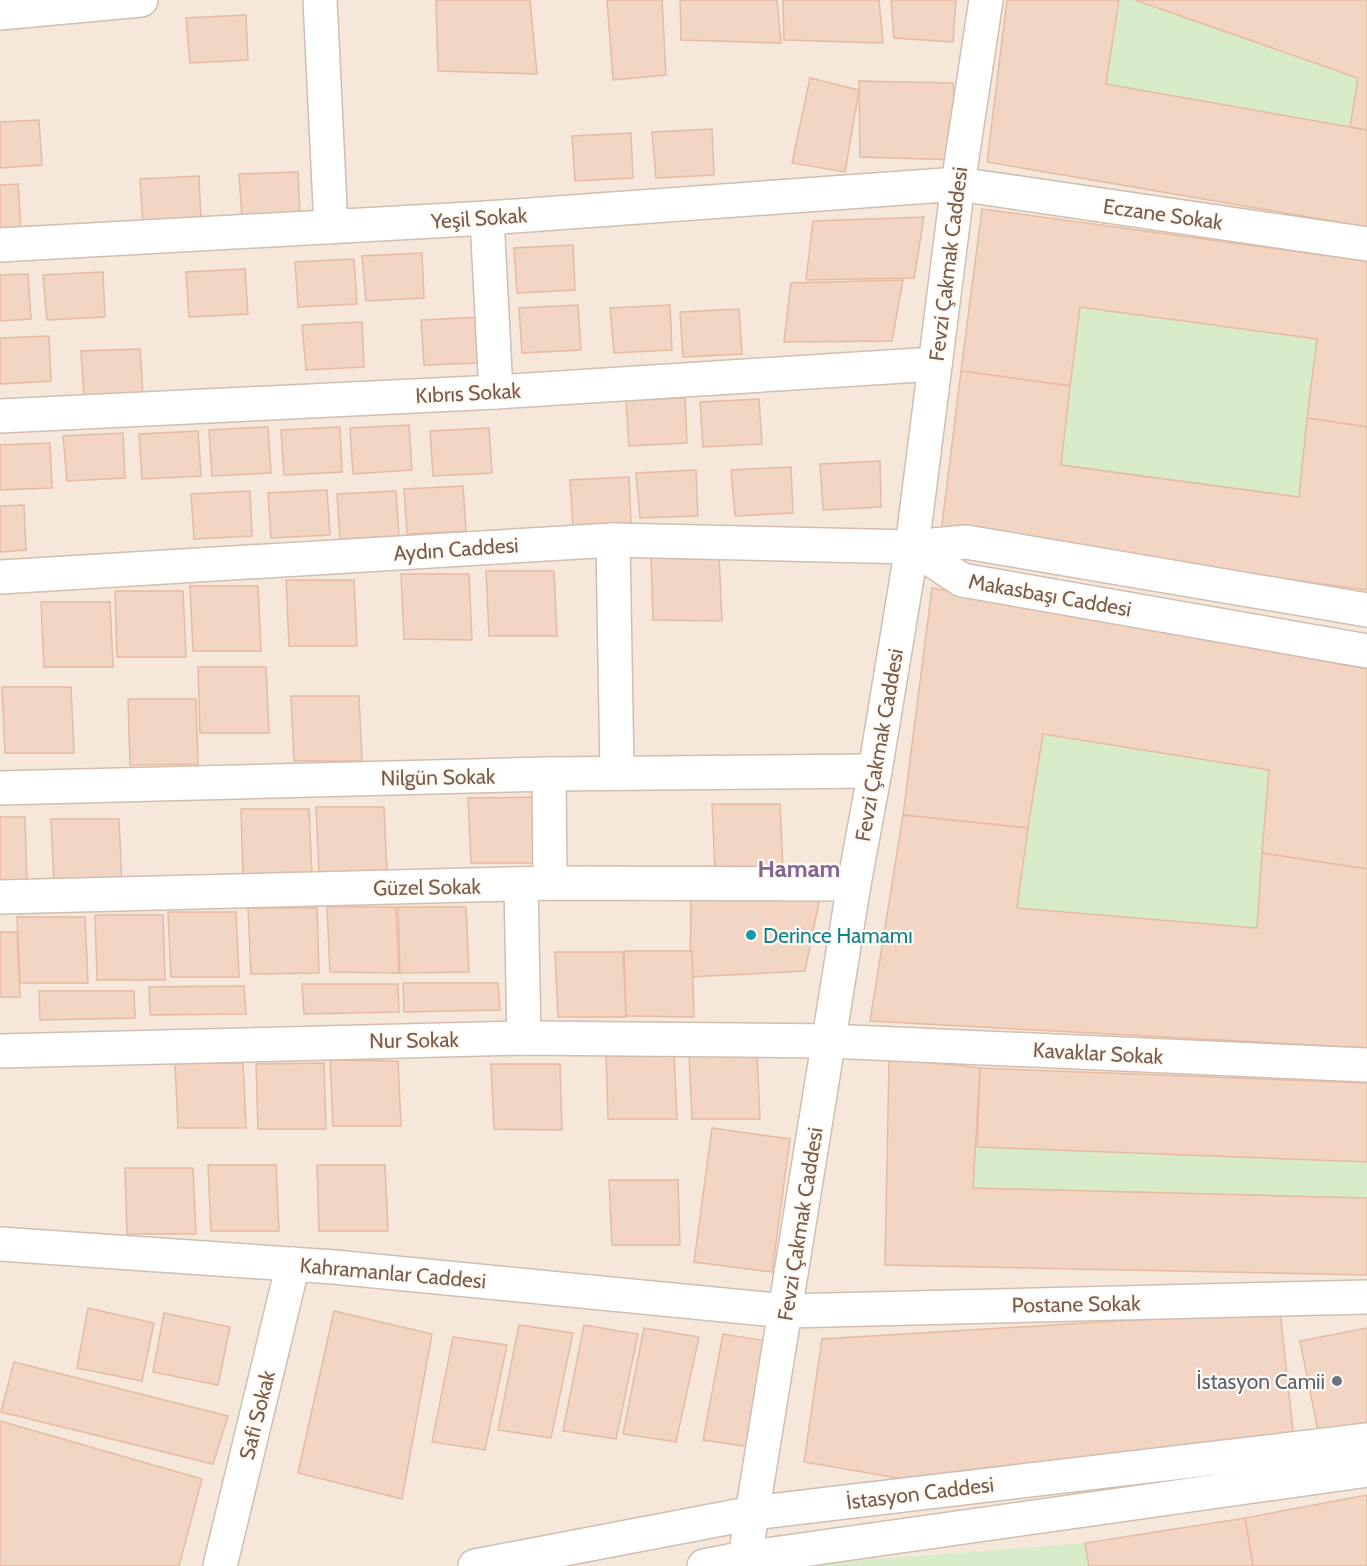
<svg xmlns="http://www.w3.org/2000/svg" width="1367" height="1566" viewBox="0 0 1367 1566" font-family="Cabin,sans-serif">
<rect width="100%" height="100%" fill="#fdf6ec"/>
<rect fill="#f5e8da" x="0" y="0" width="1367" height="1566"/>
<g fill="#d8ecc9">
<path d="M1120,0H1135L1358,78L1350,127L1106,84Z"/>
<path d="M1080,307L1317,339L1299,497L1061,465Z"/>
<path d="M1043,734L1269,770L1257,928L1017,908Z"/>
<path d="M977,1147L1367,1162V1198L973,1188Z"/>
<path d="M1085,1543L1089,1566H788Z"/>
</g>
<g fill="#f3d5c3" stroke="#e6bba3" stroke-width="1.5">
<path d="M436,0H530L537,74L438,71Z"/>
<path d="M607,0H662L666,75L613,80Z"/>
<path d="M680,0H777L781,43L681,40Z"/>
<path d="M783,0H879L883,43L784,40Z"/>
<path d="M891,0H956L953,42L894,38Z"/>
<path d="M1007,0H1119L1106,84L1367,130V227L987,162Z"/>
<path d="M1135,0H1367V130L1350,127L1358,78Z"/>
<path d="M246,15L248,60L190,63L186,18Z"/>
<path d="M810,78L859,90L845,172L792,163Z"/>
<path d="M859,81L953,83L960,160L860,157Z"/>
<path d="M39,120L42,165L0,168V122Z"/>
<path d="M712,129L714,175L656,178L652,132Z"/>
<path d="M631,133L633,178L575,181L572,136Z"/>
<path d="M298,172L300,216L242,219L239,174Z"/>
<path d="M199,176L201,221L143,225L140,179Z"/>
<path d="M18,184L21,229L0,230V185Z"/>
<path d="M982,209L1367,261V427L1307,418L1317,339L1080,307L1070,386L961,371Z"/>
<path d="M924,217L914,278L806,280L813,221Z"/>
<path d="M573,245L575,290L517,293L514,248Z"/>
<path d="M422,253L424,298L366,301L362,256Z"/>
<path d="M354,259L357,304L298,307L295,262Z"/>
<path d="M245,269L248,314L189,317L186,272Z"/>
<path d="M103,272L105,317L47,320L43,275Z"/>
<path d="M28,274L31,319L0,321V275Z"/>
<path d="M903,280L892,341L784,342L791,283Z"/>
<path d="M578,305L581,350L522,353L519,308Z"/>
<path d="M670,305L672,350L614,353L610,308Z"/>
<path d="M739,309L742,354L683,357L680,312Z"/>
<path d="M480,317L482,363L424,365L421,320Z"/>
<path d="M362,322L364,367L306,370L302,325Z"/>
<path d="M49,336L51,381L0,384V338Z"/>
<path d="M140,349L143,394L84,397L81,351Z"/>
<path d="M961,371L1070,386L1061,465L1299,497L1307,418L1367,427V590L941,533Z"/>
<path d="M685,398L687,443L629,446L626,400Z"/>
<path d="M759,399L762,444L703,447L700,402Z"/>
<path d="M409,425L412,470L353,474L350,428Z"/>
<path d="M268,427L271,473L212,476L209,430Z"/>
<path d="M340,427L342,472L284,475L281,430Z"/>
<path d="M489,428L492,473L433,476L430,431Z"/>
<path d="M198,431L201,476L142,479L139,434Z"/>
<path d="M123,433L125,478L67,481L63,436Z"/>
<path d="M50,443L52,488L0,490V445Z"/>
<path d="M880,461L881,507L823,510L820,464Z"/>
<path d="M791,467L793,513L735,516L731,470Z"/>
<path d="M696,470L698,516L640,518L636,473Z"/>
<path d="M629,477L631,523L573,526L570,480Z"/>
<path d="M463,486L466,531L407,534L404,489Z"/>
<path d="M327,490L330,535L271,538L268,493Z"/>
<path d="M250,491L252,536L194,539L191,494Z"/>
<path d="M396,491L399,536L340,539L337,494Z"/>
<path d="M24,505L26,550L0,552V506Z"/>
<path d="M651,555H719L722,621L653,620Z"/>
<path d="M486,571H554L557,636H489Z"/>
<path d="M401,574H469L472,640L404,639Z"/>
<path d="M286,580H354L357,646H289Z"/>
<path d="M190,586H258L261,651H193Z"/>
<path d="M932,588L1367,669V869L1262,853L1269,770L1043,734L1028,828L903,815Z"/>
<path d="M115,591H183L186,657H117Z"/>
<path d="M41,602H110L113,667H44Z"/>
<path d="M198,667H266L269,733H200Z"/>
<path d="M2,687H71L74,753H5Z"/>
<path d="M291,696H359L362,761H294Z"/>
<path d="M128,699H196L198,764L130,765Z"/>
<path d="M537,797L539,863H471L468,798Z"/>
<path d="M712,804H780L783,870H715Z"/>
<path d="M316,807H384L387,873H319Z"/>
<path d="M241,809H309L312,875H243Z"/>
<path d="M903,815L1028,828L1017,908L1257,928L1262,853L1367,869V1048L870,1021Z"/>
<path d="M0,817H25L27,883H0Z"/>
<path d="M51,819H119L122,884H54Z"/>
<path d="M820,897L805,971L690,977L691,900Z"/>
<path d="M327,907H396L399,973L330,972Z"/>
<path d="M398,907H466L469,972L400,973Z"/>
<path d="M248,908H317L319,973L251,974Z"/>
<path d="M168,912H236L239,977H171Z"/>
<path d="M95,915H163L165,980H97Z"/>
<path d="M17,917H85L88,983H20Z"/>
<path d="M0,932H17L20,997H0Z"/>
<path d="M624,951H692L694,1017L626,1016Z"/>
<path d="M555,952H623L626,1017H558Z"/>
<path d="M403,983H498L500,1010L404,1012Z"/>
<path d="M302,984H398L399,1012L304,1014Z"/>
<path d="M244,986L246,1014L150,1015L149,987Z"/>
<path d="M39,991H134L135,1018L40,1020Z"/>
<path d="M606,1053H674L677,1119H608Z"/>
<path d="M689,1053L757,1054L760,1119H692Z"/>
<path d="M889,1058L980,1068L973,1188L1367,1198V1275L885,1265Z"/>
<path d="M330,1060L398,1061L401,1126H333Z"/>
<path d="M175,1063H243L246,1128H178Z"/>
<path d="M324,1063L326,1129H258L256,1064Z"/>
<path d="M491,1064H560L562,1130L494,1129Z"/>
<path d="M980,1068L1367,1083V1162L977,1147Z"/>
<path d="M712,1128L790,1139L772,1272L694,1262Z"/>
<path d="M208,1165H276L279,1231H211Z"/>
<path d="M317,1165H385L388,1231H319Z"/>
<path d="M125,1168H193L196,1234H127Z"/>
<path d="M609,1180H678L680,1245H612Z"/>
<path d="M88,1308L154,1323L142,1381L77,1368Z"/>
<path d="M334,1311L432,1334L402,1499L298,1473Z"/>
<path d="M1280,1311L1294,1440L903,1479L804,1462L822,1339Z"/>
<path d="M164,1313L230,1327L218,1385L153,1372Z"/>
<path d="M519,1325L573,1333L551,1438L498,1430Z"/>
<path d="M584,1325L638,1334L616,1439L563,1431Z"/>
<path d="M644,1328L699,1337L676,1442L623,1434Z"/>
<path d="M1367,1328V1422L1318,1431L1300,1341Z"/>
<path d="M723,1334L778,1343L756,1448L703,1440Z"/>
<path d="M453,1337L507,1345L485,1450L432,1442Z"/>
<path d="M14,1362L228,1416L213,1464L1,1412Z"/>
<path d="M0,1421L202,1479L179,1566H0Z"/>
<path d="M1367,1495V1566H1253L1245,1518Z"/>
<path d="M1245,1518L1253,1566H1089L1085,1543Z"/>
</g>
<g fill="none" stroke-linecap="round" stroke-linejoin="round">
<defs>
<g id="minor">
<path d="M320,0L331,227"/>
<path d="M0,13L141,0"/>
<path d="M487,218L496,392"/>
<path d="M0,245L487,218L958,184L1367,244"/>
<path d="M0,416L496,392L935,364"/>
<path d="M613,540L617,773"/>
<path d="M912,547L962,580L1367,651"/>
<path d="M0,577L613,540L912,547L966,542L1367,610"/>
<path d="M549,774L550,883"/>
<path d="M0,788L549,774L875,771"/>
<path d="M521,884L524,1038"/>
<path d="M0,897L550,883L854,884"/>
<path d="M0,1051L524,1038L829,1041L1367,1065"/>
<path d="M0,1244L334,1267L786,1311L1367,1297"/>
<path d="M745,1558L854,884L875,771L912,547L958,184L986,0"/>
<path d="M220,1566L293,1264"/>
<path d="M475,1566L753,1513L1367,1440"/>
<path d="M704,1566L745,1558L1367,1470"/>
</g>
</defs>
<use href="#minor" stroke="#d1beb0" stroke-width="36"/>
<use href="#minor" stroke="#fff" stroke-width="33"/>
</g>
<circle fill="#0f9aa8" stroke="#fffaf3" stroke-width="2" cx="751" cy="935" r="6"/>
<circle fill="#6b7280" stroke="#fffaf3" stroke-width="2" cx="1337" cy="1381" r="6"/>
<g text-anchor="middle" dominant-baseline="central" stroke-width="4.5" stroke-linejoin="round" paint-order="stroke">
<g font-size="21" fill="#7a5c4d" stroke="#fffaf3">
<text transform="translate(1163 214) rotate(8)">Eczane Sokak</text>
<text transform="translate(479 218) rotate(-4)">Yeşil Sokak</text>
<text transform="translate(948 264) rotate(-83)">Fevzi Çakmak Caddesi</text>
<text transform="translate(468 393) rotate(-3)">Kıbrıs Sokak</text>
<text transform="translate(456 549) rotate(-4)">Aydın Caddesi</text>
<text transform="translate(1050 595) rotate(10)">Makasbaşı Caddesi</text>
<text transform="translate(879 745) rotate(-80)">Fevzi Çakmak Caddesi</text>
<text transform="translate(438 777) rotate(-1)">Nilgün Sokak</text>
<text transform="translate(427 887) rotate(-1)">Güzel Sokak</text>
<text transform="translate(414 1040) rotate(-1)">Nur Sokak</text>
<text transform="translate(1098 1053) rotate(3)">Kavaklar Sokak</text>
<text transform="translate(800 1224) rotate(-81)">Fevzi Çakmak Caddesi</text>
<text transform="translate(393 1273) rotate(5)">Kahramanlar Caddesi</text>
<text transform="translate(1076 1304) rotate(-1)">Postane Sokak</text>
<text transform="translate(257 1415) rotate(-76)">Safi Sokak</text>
<text transform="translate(920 1493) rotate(-7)">İstasyon Caddesi</text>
</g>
<g font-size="21" fill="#0d838f" stroke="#fffaf3" text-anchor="start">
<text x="763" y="935">Derince Hamamı</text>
</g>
<g font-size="21" fill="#5b616d" stroke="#fffaf3" text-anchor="end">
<text x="1325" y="1381">İstasyon Camii</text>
</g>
<g font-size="24" font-weight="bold" fill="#846695" stroke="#fffaf3">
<text x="799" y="868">Hamam</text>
</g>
</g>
</svg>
